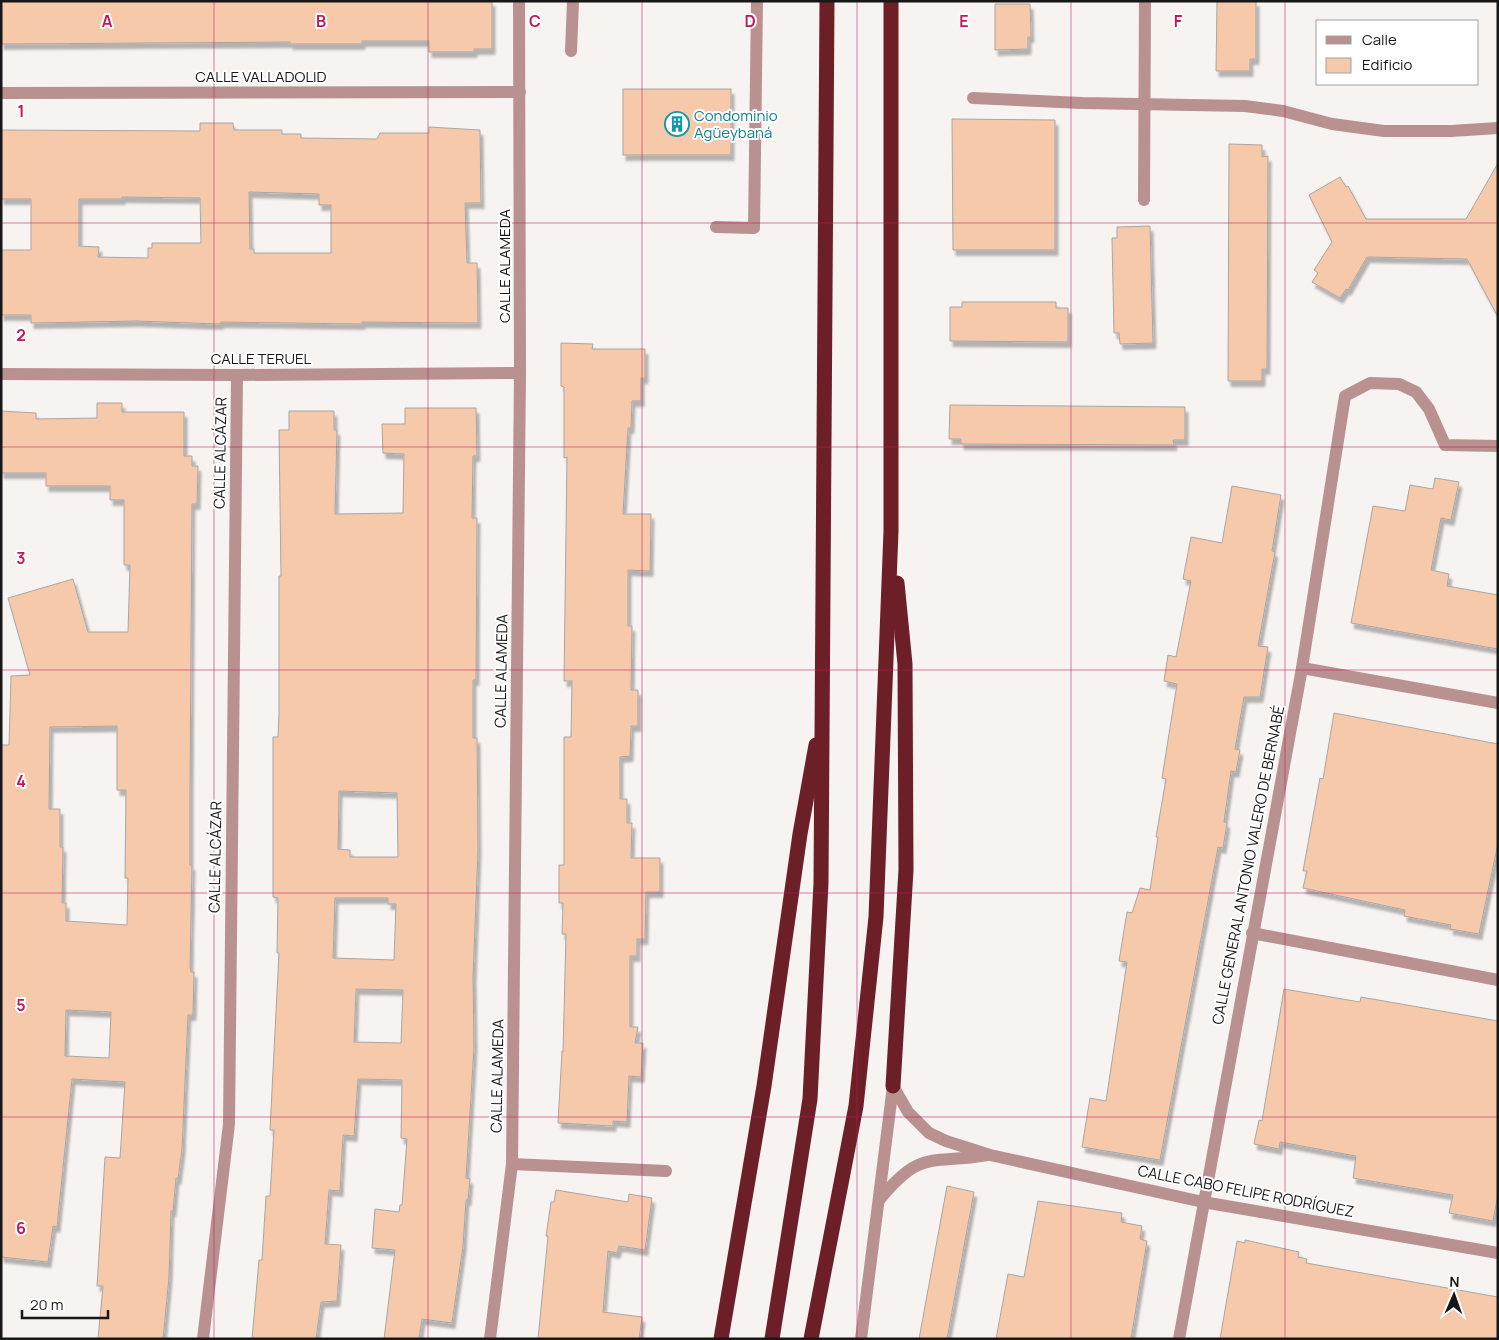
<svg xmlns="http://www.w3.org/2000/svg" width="1499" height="1340" viewBox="0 0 1499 1340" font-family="Manrope,sans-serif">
<defs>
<filter id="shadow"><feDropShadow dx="3" dy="5.5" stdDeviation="1" flood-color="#0004"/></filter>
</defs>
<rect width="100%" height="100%" fill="#f6f3f1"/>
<g fill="#f7c9ab" stroke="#a9a6a4" fill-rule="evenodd" filter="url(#shadow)">
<path d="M1,1H492V49H474V52H429V41H362V44H290V42L1,44Z"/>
<path d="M1217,1H1256V59H1250V71H1216Z"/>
<path d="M995,4H1030L1031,37H1028V49L995,50Z"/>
<rect x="623" y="89" width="108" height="66"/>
<path d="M952,119L1055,120V250H953Z"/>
<path d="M200,123H233L234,130H282V134H301V138L377,139L380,133H429V127L480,130L481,203H465L467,263H477L478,323L362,322V324L221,322L220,324L137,321L31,323V315H1V250H31V199H1V130L200,131ZM249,192L319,194V205H331V253H254V249H250ZM122,197L200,198L201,243H152V248H148V258L98,257L99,247L79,246V199H122Z"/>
<path d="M1229,144L1262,145V157L1268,156L1267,369H1262V381H1228Z"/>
<path d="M1498,163V317L1467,259L1367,257L1348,290L1346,289L1340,298L1312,282L1318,273L1314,270L1332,242L1309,195L1340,177L1346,187L1348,186L1366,219H1466Z"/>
<path d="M1150,226L1153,343L1120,344L1119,333H1114L1112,238H1117V227Z"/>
<path d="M962,302H1056V308H1068V342L950,341V307H962Z"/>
<path d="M561,343L593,344L592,349H645V378H641V401H632L631,428H628L623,514H651L650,571L628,570V626H632L631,690H638V726H631L630,756L620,757V799H627V823H632L631,858H660V892H646L645,939H637V956H630V1027H638L635,1043H643L641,1077L629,1076L627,1122L613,1121V1126L558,1123L562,1051L563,1052L566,934H562L563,903H559V865H564V737H571L572,681H564L567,457L564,458V387L561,386Z"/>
<path d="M97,403H122V412H184V456H192V466H198L197,504H192L190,790V865H192L190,967L191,972H194L193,1015H188L182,1149L178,1179L176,1178L173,1211H171L169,1277L163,1339H98L103,1286H97L105,1157L120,1158L125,1082L72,1079L57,1227L53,1226L48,1262L1,1257V745H9L11,676L30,675L8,598L73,579L88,632H128L130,565H124V500H110V486H46V473H1V411L36,413V419L97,418ZM117,726V790H126L125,878H128L127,925L66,921V903H62L63,847H60V809H49L50,727ZM66,1010L111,1012L109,1058L65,1056Z"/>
<path d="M950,405L1185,407V440H1173L1174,445L961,444V439H949Z"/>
<path d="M405,408H476L477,456H473L472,518H477L476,680H473V738H477L478,850L473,976L474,1047L466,1178L470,1179L468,1200H466L463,1246L452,1323L422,1319L419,1339H384L395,1250L372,1248L375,1209L399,1212L400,1205H402L407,1139L401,1138L402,1080L358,1079L354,1136L343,1135L340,1191L329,1190L325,1244L341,1245L337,1301L321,1302L316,1339H252L259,1260H262L266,1196H270L274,1130H270L279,953H277L278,898L273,897V737H278L279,713V576H281L279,430H289V411H334V430H337L335,514L403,513L404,454L383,453L382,424H405ZM339,791L397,793L398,857H350V850L338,849ZM335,898H388V904H396L394,960L333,958ZM356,989L403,990L401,1043L354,1042Z"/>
<path d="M1435,478L1459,482L1451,520L1441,518L1431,570L1449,574L1447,586L1498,595V649L1351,623L1373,506L1405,511L1410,485L1433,489Z"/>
<path d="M1232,486L1281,495L1272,551L1275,552L1258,646L1268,647L1260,697H1244L1235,749L1240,750L1236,772L1231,771L1224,822L1227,823L1223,848L1218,847L1160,1160L1082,1147L1090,1098L1106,1101L1127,962L1119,961L1127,912L1132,913L1140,888L1150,890L1158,837H1156L1166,779L1162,778L1177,684L1164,681L1168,655L1176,657L1191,581L1183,579L1191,537L1222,543Z"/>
<path d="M1334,713L1498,744V843L1479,934L1450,929L1451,925L1404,916L1405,910L1303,888L1307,871H1303L1320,778L1323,779Z"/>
<path d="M1284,989L1360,1002L1361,997L1498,1021V1194L1493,1221L1449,1213L1453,1195L1353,1178L1356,1156L1280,1142L1279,1149L1254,1144L1259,1120L1262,1121Z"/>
<path d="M947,1186L974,1192L947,1339H919Z"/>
<path d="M556,1190L628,1202L629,1194L652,1198L645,1250L619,1246L617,1253L608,1251L603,1312L642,1317L639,1339H538L548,1236H546L551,1202H554Z"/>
<path d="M1038,1201L1122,1213L1121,1222L1142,1226L1140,1239L1147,1241L1131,1339H996L1008,1274L1024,1277Z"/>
<path d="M1245,1240L1299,1252L1298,1257L1307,1259L1306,1263L1498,1297V1339H1220L1237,1241L1245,1243Z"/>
</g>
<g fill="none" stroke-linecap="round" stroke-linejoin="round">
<g stroke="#ba9191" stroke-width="12">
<path d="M571,51L573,1"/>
<path d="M1,93L520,92"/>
<path d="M973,98L1082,103L1245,106L1283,111L1332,124L1384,131H1451L1498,128"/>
<path d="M1144,200L1145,1"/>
<path d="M716,227L754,228L757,1"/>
<path d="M1,374L237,375L520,373"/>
<path d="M1302,668L1498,703"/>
<path d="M1252,933L1498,980"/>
<path d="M893,1086L908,1112L929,1133L946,1141L990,1155L1203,1202L1498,1253"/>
<path d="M512,1164L666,1171"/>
<path d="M880,1199C922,1148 931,1165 987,1155"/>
<path d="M203,1339L229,1124L237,375"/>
<path d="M490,1339L512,1164L520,373L519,1"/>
<path d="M861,1339L893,1086"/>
<path d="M1179,1339L1302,668L1345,396L1370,383L1399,384L1416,392L1429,409L1445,445L1498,446"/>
</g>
<g stroke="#6d1f27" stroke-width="15">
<path d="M893,1086L906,870L905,664L897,583"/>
<path d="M721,1339L764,1086L800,834L816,745"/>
<path d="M772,1339L810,1099L821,883L827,1"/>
<path d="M811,1339L856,1106L876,917L891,531V1"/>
</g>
</g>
<path fill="none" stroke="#c2185b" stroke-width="1" stroke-opacity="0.55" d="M214,1V1339M428,1V1339M642,1V1339M857,1V1339M1071,1V1339M1285,1V1339M1,223H1498M1,447H1498M1,670H1498M1,893H1498M1,1117H1498"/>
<defs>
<symbol id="building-ring" viewBox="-11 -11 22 22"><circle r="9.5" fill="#fff" stroke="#0f9aa8" stroke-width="1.5"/><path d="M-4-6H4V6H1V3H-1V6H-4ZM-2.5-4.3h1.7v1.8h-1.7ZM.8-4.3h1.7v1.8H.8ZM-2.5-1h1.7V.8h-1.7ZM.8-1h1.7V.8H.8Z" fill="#0f9aa8"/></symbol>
</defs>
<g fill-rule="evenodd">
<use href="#building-ring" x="663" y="110" width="28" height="28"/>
</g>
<g text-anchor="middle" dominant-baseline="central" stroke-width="4" stroke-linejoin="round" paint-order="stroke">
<g font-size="15" fill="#181717" stroke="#fff">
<text x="261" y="76">CALLE VALLADOLID</text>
<text transform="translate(504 266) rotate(-90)">CALLE ALAMEDA</text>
<text x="261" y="358">CALLE TERUEL</text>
<text transform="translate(220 453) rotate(-89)">CALLE ALCÁZAR</text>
<text transform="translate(501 671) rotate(-89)">CALLE ALAMEDA</text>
<text transform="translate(215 857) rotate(-89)">CALLE ALCÁZAR</text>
<text transform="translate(1248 865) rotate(-79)">CALLE GENERAL ANTONIO VALERO DE BERNABÉ</text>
<text transform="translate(497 1076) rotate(-89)">CALLE ALAMEDA</text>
<text transform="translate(1246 1191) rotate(11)">CALLE CABO FELIPE RODRÍGUEZ</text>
</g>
<g font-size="15" fill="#0d838f" stroke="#fff" text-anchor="start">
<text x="694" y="115">Condominio<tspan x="694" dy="17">Agüeybaná</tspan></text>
</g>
</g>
<g font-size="16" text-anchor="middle" font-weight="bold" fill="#c2185b" stroke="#fff" stroke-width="4" stroke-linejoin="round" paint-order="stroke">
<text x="107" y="27">A</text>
<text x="321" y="27">B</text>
<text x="535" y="27">C</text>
<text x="750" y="27">D</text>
<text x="964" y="27">E</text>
<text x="1178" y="27">F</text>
<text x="21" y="117">1</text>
<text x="21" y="341">2</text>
<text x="21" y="564">3</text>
<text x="21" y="787">4</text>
<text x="21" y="1011">5</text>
<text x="21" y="1234">6</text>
</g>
<rect width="1499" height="1340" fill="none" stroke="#181717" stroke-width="5"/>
<rect x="1316" y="20" width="162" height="65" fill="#ffffff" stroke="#a3a2a2"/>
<rect x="1326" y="36" width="25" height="8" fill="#ba9191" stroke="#a3a2a2"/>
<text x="1362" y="45" font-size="15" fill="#181717">Calle</text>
<rect x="1326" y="58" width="25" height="15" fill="#f7c9ab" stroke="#a3a2a2"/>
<text x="1362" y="70" font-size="15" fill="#181717">Edificio</text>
<g transform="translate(1454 1295) rotate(2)" stroke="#ffffff" stroke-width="4" paint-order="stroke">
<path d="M0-4L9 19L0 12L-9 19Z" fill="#181717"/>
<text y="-8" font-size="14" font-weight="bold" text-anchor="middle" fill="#181717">N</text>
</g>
<path d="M22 1310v8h86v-8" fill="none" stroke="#181717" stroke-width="2.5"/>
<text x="30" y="1310" font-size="15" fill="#181717" stroke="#ffffff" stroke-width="4" paint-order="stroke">20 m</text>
</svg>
